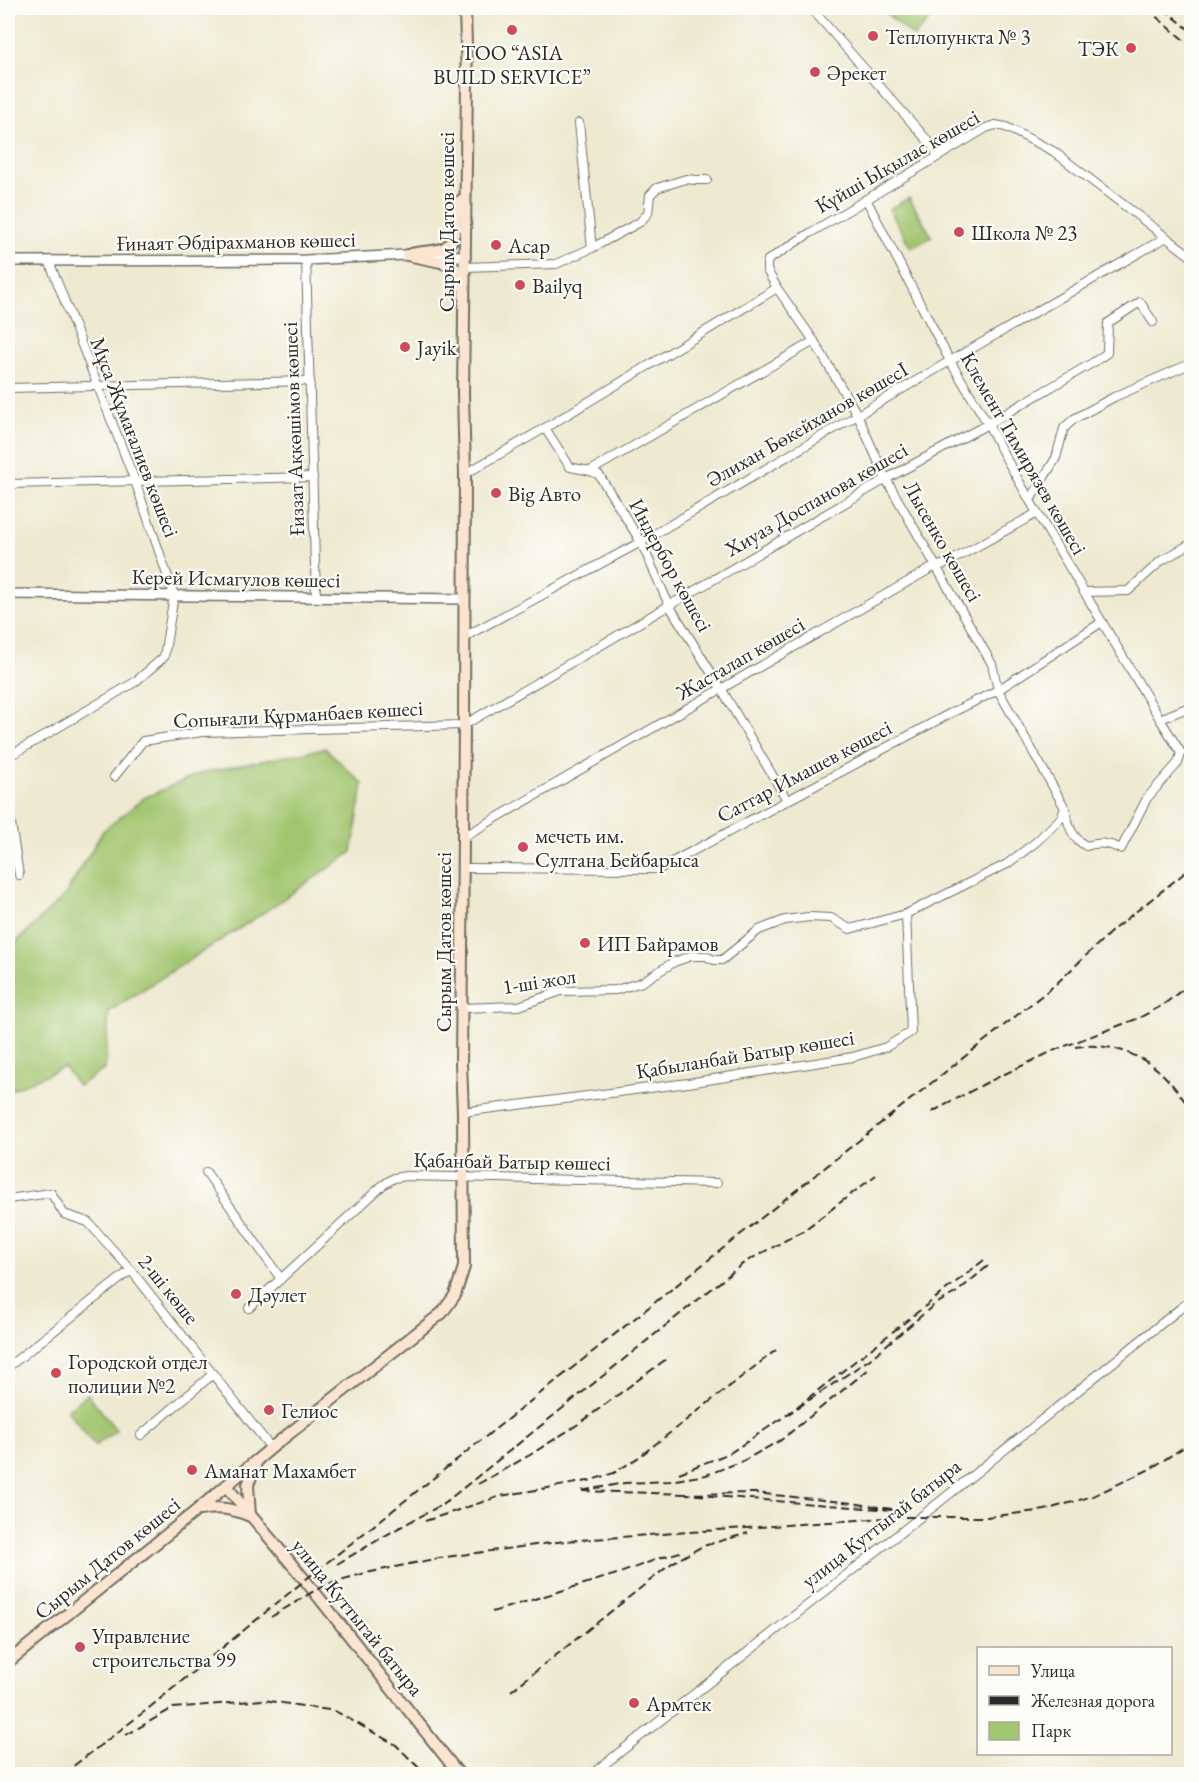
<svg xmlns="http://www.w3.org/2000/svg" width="1199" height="1782" viewBox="0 0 1199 1782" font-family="'EB Garamond',serif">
<rect width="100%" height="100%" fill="#fdfcf7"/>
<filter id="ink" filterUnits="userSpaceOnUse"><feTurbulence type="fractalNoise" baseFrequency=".0167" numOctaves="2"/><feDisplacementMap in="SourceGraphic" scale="12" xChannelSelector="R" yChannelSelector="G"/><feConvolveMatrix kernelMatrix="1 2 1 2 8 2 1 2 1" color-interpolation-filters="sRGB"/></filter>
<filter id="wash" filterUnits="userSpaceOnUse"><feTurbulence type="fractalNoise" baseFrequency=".008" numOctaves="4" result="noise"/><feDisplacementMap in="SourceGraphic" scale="24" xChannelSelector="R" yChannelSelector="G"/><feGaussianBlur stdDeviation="1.35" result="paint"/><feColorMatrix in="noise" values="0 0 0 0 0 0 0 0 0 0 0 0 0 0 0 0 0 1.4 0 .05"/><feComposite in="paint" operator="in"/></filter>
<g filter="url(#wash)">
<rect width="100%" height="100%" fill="#eee9d0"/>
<g fill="#a2c670" stroke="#66784e" stroke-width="1.5">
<path d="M880,8H914L929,20L914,37Z"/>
<path d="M909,198L932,237L911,248L889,209Z"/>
<path d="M325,748L363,784L352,852L254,919L109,1011L105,1069L78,1086L64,1067L8,1091V950L65,895L103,831L144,798L201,773Z"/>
<path d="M88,1394L116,1430L95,1446L67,1410Z"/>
</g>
</g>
<g filter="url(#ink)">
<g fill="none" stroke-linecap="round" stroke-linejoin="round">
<defs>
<g id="minor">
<path d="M811,8L935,149L937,157"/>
<path d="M579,123L592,248"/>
<path d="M866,199L950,361L988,424L1003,453L1037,513L1160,719"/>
<path d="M306,260L316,597"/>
<path d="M465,267L556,264L592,248L640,222L648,213L650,195L657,188L686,179L696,180H707"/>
<path d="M8,388L310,381"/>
<path d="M545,428L570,467C581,470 590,469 599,475L641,542L669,605L722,690L787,800"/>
<path d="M592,470L814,341"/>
<path d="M465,474L545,428L777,288"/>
<path d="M8,484L313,477"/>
<path d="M1030,500L1056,458L1064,428L1074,419L1114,397L1192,363"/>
<path d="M1084,592L1128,591L1161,561L1192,543"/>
<path d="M464,637L641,542L950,361L1165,238"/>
<path d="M8,757L135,682L164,657L174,595L135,481L49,261"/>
<path d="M114,777L143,741L202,732L464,725L886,479L988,424L1094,362L1107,353L1108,323L1140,302L1153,322"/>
<path d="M8,804L19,875"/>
<path d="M1065,808L998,690L992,664L886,479L858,416L814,341L777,288L767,270V264L768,260L810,233L986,128L995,125L1006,127L1053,151L1192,257"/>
<path d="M463,837L930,569L947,563L1037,513"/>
<path d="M463,868L659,869L951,713L998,690L1102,622"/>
<path d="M462,1008L519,1006L561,991L616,990L642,982L674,962L691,956H706L714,960H722L759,930L785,920L809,917L831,918L850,929L906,914"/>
<path d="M463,1112L688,1083L853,1057L886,1047L911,1032L906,914L1007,864L1036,842L1061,818L1065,808C1069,826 1070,836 1086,846C1100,842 1108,843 1121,849L1147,798L1178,763L1181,753L1160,719L1192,706"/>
<path d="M206,1172L281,1279"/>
<path d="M8,1199L51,1193L64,1214L88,1222L131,1270L271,1448"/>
<path d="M249,1308L383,1185L394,1178L406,1176L717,1183"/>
<path d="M8,1367L131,1270"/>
<path d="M141,1435L213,1374"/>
<path d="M592,1774L942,1500L1192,1299"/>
</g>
<g id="tertiary">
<path d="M8,261L306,260L407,255L465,256"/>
<path d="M8,594L464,599"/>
</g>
<g id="secondary">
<path d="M411,254C433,249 452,256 455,228C456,220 455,212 458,204L460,201L465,198"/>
<path d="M407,255L441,262L455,268L459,279V285"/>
<path d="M226,1486L305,1580L459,1774"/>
<path d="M200,1510C219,1506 233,1509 250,1516L248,1485L256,1463"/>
<path d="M8,1662L196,1511L276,1444L442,1313L455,1295L464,1267L463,1112L461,1064L464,725L465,474L463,393L467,83L465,8"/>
</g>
</defs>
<use href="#minor" stroke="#6f6e65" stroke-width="10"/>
<use href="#tertiary" stroke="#6f6e65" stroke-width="12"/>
<use href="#secondary" stroke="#6f6e65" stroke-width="14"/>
<use href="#minor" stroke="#fff" stroke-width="8"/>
<use href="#tertiary" stroke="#fff" stroke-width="9"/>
<use href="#secondary" stroke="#fce5d0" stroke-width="10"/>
<g stroke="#2b2b2b" stroke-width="2" stroke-dasharray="9 4.5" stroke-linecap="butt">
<path d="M1146,8L1192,47"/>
<path d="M1163,8L1192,32"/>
<path d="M1075,1047C1104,1042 1136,1052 1158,1070C1171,1081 1181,1097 1192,1110"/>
<path d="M932,1112L986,1083L1055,1050L1139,1018L1163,1005L1192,982"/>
<path d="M984,1260L784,1417L870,1359L934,1305L957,1292L988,1266"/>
<path d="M679,1473L730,1453L784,1417"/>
<path d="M478,1484L530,1455L580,1423L669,1357"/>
<path d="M686,1494L580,1491L625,1483L670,1481L706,1475L743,1461L781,1440L869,1369"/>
<path d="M442,1505L745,1262L803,1231L876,1175"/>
<path d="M892,1509L852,1503L755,1493L686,1494L905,1511"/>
<path d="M425,1521L501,1496L588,1481L614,1473L639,1457L776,1350"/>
<path d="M337,1564L395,1530L449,1501"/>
<path d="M492,1612L620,1573L660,1558L680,1552"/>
<path d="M271,1617L314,1591L333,1582L366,1573L439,1558L565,1541L898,1517H987L1045,1510L1093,1496L1150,1469L1192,1442"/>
<path d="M511,1691L672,1563L703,1546L748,1533"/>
<path d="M126,1735L173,1708L263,1700L335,1711L396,1745L425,1774"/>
<path d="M63,1774L144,1712L305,1580L1055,985L1114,929L1192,867"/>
</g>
</g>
</g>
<g fill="#d1495b" stroke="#fdfcf7" stroke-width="2">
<circle cx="512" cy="30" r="6"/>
<circle cx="873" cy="36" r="6"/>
<circle cx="1131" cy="48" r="6"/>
<circle cx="815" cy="72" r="6"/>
<circle cx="959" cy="232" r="6"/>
<circle cx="496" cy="245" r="6"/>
<circle cx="520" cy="285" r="6"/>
<circle cx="405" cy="347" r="6"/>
<circle cx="496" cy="493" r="6"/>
<circle cx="523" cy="847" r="6"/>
<circle cx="585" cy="943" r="6"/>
<circle cx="236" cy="1294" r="6"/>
<circle cx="56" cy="1373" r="6"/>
<circle cx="269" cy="1410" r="6"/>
<circle cx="192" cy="1470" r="6"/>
<circle cx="80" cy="1647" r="6"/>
<circle cx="634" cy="1703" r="6"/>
</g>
<g text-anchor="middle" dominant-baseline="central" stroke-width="4.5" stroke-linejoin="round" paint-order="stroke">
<g font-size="21" fill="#2b2b2b" stroke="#fdfcf7" text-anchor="start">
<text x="885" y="36">Теплопункта № 3</text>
<text x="1119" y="48" text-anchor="end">ТЭК</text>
<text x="512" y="52" text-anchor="middle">TOO “ASIA<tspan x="512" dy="24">BUILD SERVICE”</tspan></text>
<text x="827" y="72">Әрекет</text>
<text x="971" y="232">Школа № 23</text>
<text x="508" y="245">Асар</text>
<text x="532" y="285">Bailyq</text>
<text x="417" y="347">Jayik</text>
<text x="508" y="493">Big Авто</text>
<text x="535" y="835">мечеть им.<tspan x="535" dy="24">Султана Бейбарыса</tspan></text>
<text x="597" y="943">ИП Байрамов</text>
<text x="248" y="1294">Дәулет</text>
<text x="68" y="1361">Городской отдел<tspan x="68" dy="24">полиции №2</tspan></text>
<text x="281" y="1410">Гелиос</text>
<text x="204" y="1470">Аманат Махамбет</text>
<text x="92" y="1635">Управление<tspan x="92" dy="24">строительства 99</tspan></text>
<text x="646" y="1703">Армтек</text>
</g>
<g font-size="21" fill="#2b2b2b" stroke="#fdfcf7">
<text transform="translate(897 161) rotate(-30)">Күйші Ықылас көшесі</text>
<text transform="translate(446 222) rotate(-90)">Сырым Датов көшесі</text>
<text transform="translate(236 241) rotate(-1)">Ғинаят Әбдірахманов көшесі</text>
<text transform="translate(807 424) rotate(-30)">Әлихан Бөкейханов көшесI</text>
<text transform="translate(293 429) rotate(-92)">Ғиззат Ақкөшімов көшесi</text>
<text transform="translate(135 437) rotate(69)">Мұса Жұмағалиев көшесі</text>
<text transform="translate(1024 453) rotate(60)">Клемент Тимирязев көшесі</text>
<text transform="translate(816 499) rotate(-30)">Хиуаз Доспанова көшесі</text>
<text transform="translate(943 541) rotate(60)">Лысенко көшесі</text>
<text transform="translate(671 565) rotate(61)">Индербор көшесі</text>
<text transform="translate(236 578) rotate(1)">Керей Исмагулов көшесі</text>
<text transform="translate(740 658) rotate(-30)">Жасталап көшесі</text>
<text transform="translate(298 714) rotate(-3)">Сопығали Құрманбаев көшесі</text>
<text transform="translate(804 771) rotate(-28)">Саттар Имашев көшесі</text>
<text transform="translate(443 942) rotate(-90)">Сырым Датов көшесі</text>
<text transform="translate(539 981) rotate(-9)">1-ші жол</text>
<text transform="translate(745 1054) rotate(-9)">Қабыланбай Батыр көшесі</text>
<text transform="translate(512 1161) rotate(1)">Қабанбай Батыр көшесі</text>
<text transform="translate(169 1289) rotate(51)">2-ші көше</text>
<text transform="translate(881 1523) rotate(-38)">улица Куттыгай батыра</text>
<text transform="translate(107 1558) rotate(-39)">Сырым Датов көшесі</text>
<text transform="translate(358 1617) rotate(51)">улица Куттыгай батыра</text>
</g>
</g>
<rect width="1199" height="1782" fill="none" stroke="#fdfcf7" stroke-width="30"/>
<rect x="977" y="1647" width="195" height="108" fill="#fdfcf7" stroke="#a9a8a5" stroke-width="1.5"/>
<rect x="989" y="1666" width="30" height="9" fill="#fce5d0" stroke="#a9a8a5" stroke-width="1.5"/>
<text x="1031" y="1677" font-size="18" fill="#2b2b2b">Улица</text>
<rect x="989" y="1696" width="30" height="9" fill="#2b2b2b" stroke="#a9a8a5" stroke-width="1.5"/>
<text x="1031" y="1707" font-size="18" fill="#2b2b2b">Железная дорога</text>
<rect x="989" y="1722" width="30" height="18" fill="#a2c670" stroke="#a9a8a5" stroke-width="1.5"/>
<text x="1031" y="1737" font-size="18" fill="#2b2b2b">Парк</text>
</svg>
